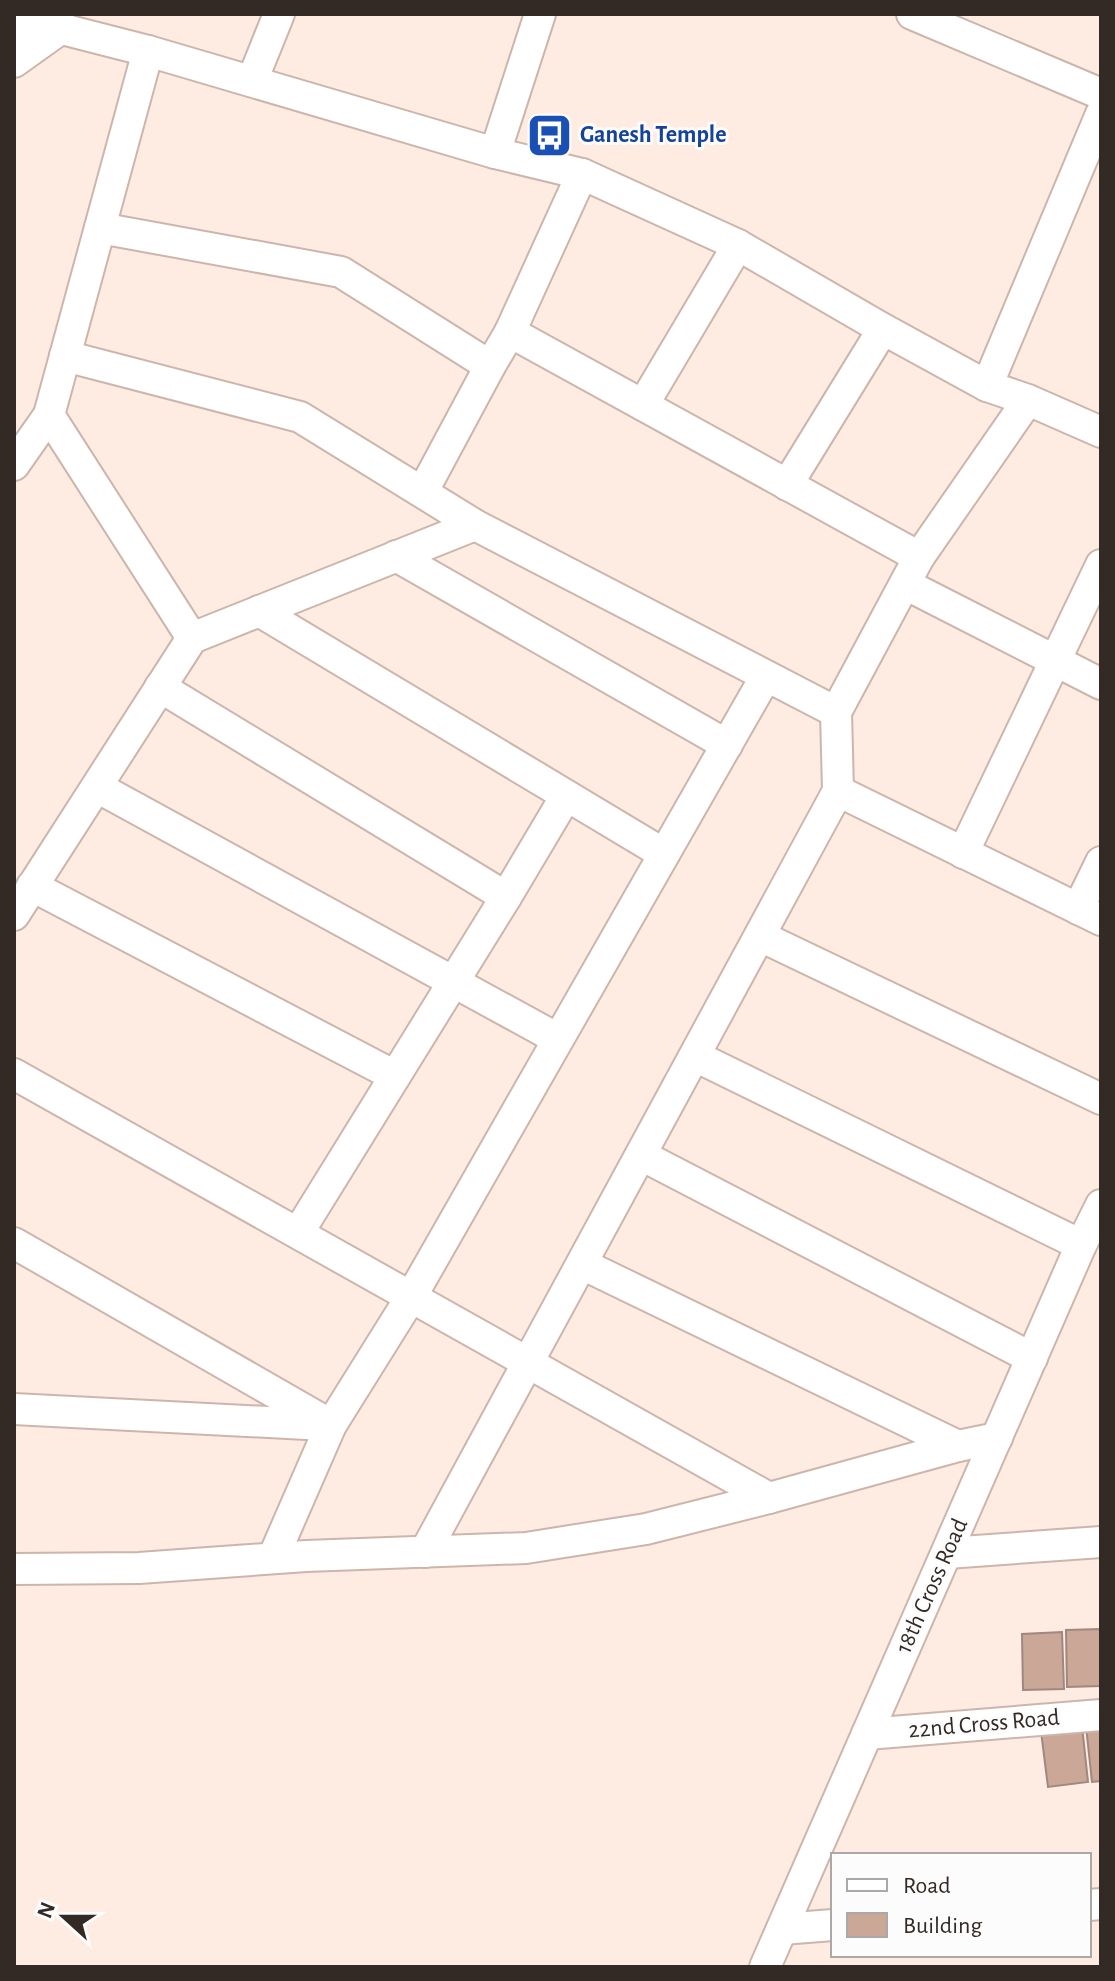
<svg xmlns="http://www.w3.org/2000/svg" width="1115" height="1981" viewBox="0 0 1115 1981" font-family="'Alegreya Sans',sans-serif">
<rect width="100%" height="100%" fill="#feebe2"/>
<g fill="#cba798" stroke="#9e887f" stroke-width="2">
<path d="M1101,1629V1686L1067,1687L1066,1630Z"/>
<path d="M1062,1632L1064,1689L1023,1690L1022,1634Z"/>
<path d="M1101,1724V1781L1092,1782L1086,1726Z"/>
<path d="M1082,1726L1088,1782L1048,1787L1041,1731Z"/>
</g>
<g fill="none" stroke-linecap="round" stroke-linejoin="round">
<defs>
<g id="minor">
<path d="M912,14L1101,94"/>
<path d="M14,29H62L148,51L495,153L582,174L738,245L883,329L987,386L1028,400L1101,432"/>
<path d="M148,51L49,415L192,638"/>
<path d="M14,62L63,27"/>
<path d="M252,81L279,14"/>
<path d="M495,153L540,14"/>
<path d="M100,228L341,272L490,366"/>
<path d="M510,332L919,557"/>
<path d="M65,356L300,417L475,525L836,712"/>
<path d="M987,386L1101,114"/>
<path d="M643,405L738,245"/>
<path d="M14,465L49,415"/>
<path d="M787,485L883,329"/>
<path d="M423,491L490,366L510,332L582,174"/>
<path d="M396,556L727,745"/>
<path d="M905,584L1101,684"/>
<path d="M259,611L664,854"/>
<path d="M160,687L506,897"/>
<path d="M97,787L558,1039"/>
<path d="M838,791L1101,920"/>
<path d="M963,853L1101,565"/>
<path d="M32,886L395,1076"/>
<path d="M1078,909L1101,862"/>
<path d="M14,915L192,638L475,525"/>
<path d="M760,936L1101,1099"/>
<path d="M695,1056L1081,1245"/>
<path d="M14,1074L769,1498"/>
<path d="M641,1155L1032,1358"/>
<path d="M298,1233L506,897L566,796"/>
<path d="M14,1243L331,1425"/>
<path d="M582,1264L958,1446"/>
<path d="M14,1409L325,1425"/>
<path d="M425,1552L838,791L836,712L919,557L1028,400"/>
<path d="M947,1553L1101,1542"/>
<path d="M273,1558L331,1425L411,1297L766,676"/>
<path d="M14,1569L139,1568L306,1556L526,1548L646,1529L769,1498L958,1446L997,1438"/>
<path d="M867,1734L1101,1715"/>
<path d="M1089,1905L1101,1904"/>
<path d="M782,1929L833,1925"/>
<path d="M765,1967L1081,1245L1101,1205"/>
</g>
</defs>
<use href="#minor" stroke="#ccb6ac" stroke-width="34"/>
<use href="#minor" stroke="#fff" stroke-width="30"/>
</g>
<defs>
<symbol id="bus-square" viewBox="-11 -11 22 22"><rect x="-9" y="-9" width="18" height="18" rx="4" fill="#1a4fb4" stroke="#fcfcfc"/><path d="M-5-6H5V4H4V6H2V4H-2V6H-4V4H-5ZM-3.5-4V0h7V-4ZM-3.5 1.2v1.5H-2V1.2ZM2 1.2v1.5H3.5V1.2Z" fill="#fff"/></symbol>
</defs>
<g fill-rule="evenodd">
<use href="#bus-square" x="524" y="110" width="51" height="51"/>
</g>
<g text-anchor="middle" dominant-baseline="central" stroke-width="6" stroke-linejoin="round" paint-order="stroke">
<g font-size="24" font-weight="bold" fill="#164399" stroke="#fcfcfc" text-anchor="start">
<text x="580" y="135">Ganesh Temple</text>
</g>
<g font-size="24" fill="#332a26" stroke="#fcfcfc">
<text transform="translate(932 1586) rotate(-66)">18th Cross Road</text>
<text transform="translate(984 1724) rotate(-5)">22nd Cross Road</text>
</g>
</g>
<rect width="1115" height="1981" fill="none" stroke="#332a26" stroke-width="32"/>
<rect x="831" y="1853" width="260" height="104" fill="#fcfcfc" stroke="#aca8a6" stroke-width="2"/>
<rect x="847" y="1879" width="40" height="12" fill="#ffffff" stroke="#aca8a6" stroke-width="2"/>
<text x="903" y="1893" font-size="24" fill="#332a26">Road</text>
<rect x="847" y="1913" width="40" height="24" fill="#cba798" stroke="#aca8a6" stroke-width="2"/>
<text x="903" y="1933" font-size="24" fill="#332a26">Building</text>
<g transform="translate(64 1917) rotate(291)" stroke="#fcfcfc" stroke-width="6" paint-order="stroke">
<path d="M0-6L14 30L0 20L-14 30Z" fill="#332a26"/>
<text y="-12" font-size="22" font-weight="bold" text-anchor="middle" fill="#332a26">N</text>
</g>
</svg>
